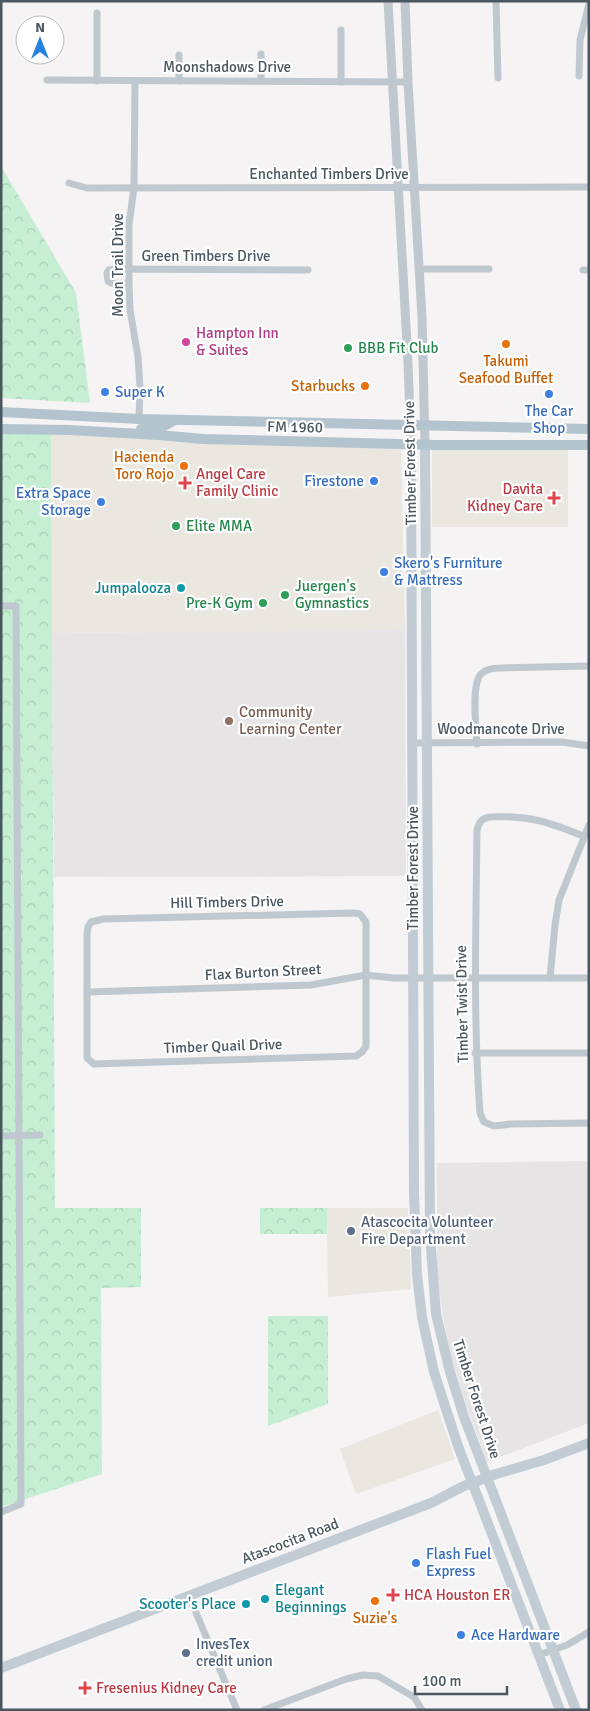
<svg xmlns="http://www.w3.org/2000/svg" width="590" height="1711" viewBox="0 0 590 1711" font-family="Signika,sans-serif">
<defs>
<pattern id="forest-crowns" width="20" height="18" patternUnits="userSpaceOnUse" patternTransform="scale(1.25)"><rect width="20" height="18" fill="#c5eed2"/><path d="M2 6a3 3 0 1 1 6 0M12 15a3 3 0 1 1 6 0" fill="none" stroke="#abceb7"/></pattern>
</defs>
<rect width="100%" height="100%" fill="#f5f3f3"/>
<g fill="#eae7e1">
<path d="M51,431L401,442L405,630L52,633Z"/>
<rect x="432" y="441" width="136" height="86"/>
<path d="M327,1208H408L411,1289L328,1297Z"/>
<path d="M438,1410L455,1459L356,1494L340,1449Z"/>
</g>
<g fill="#e6e4e4">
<path d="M405,630L406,876L54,877L52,633Z"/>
<path d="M589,1161V1423L487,1462L463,1397L450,1351L442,1311L437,1274V1163Z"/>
</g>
<g fill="url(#forest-crowns)">
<path d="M1,166L76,293L90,403L1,398Z"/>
<path d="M1,428L51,431L55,1208H141V1287L101,1288L102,1474L1,1507Z"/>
<rect x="260" y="1208" width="67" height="26"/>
<path d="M268,1316H328V1404L268,1426Z"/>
</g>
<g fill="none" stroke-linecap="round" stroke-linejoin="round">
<g stroke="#bfc8ce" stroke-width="7">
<path d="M496,1L498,78"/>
<path d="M341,30V82"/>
<path d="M261,54V81"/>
<path d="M579,76L580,40L589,4"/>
<path d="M47,80L408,82"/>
<path d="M97,81V13"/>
<path d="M135,81L134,188L129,224V284L130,310L138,357L140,387L139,419"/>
<path d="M179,81V55"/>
<path d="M69,183L87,188L589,187"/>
<path d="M419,269H489"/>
<path d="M583,270H589"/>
<path d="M129,284L111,283L108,281L107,273L109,270L114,269L308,270"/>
<path d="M1,606H16L21,1504L1,1512"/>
<path d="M413,743L562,742L589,746"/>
<path d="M477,744C476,728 471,684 481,674C486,669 493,668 500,668L589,666"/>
<path d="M583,836C549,822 528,815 490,817C482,818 479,822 477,830C476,925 473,1018 480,1113L484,1122L494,1126L511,1124L589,1123"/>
<path d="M353,913L360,914L366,922V1046L362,1052L356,1056L94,1064L87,1058V934L88,927L91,922L103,919Z"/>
<path d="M550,978L555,925L559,900L589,825"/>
<path d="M87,992L311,985L366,975L394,978H589"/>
<path d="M475,1053H589"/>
<path d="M1,1136L40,1135"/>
<path d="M189,1596L237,1710"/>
<path d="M539,1655L567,1645L589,1632"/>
<path d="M264,1710L346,1679L363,1675L378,1676L414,1697L422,1710"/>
</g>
<g stroke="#bfc8ce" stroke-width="9">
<path d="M388,1L408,363L411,444"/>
<path d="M405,1L408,82L422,317L425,445"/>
</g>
<g stroke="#c2ccd5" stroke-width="10">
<path d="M411,444L414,1193L417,1274L422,1317L434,1372L458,1446L560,1710"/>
<path d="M425,445L430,1235L436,1314L450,1372L464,1417L576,1710"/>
<path d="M1,1668L431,1503L464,1486L496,1474L544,1460L589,1443"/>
</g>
<g stroke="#b4c4cf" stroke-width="10">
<path d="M1,412L139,419L589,429"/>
<path d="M1,429L69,430L158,435L204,439L436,445H589"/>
<path d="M141,429L162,427L175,420"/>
</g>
</g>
<circle fill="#d1479c" stroke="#fff" stroke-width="2" cx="186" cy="342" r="5"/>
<g fill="#e8710a" stroke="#fff" stroke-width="2">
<circle cx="506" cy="344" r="5"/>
<circle cx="365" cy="386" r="5"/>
<circle cx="184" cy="466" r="5"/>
<circle cx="375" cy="1601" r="5"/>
</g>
<g fill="#2e9e5b" stroke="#fff" stroke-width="2">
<circle cx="348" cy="348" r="5"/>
<circle cx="176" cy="526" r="5"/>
<circle cx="285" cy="595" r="5"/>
<circle cx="263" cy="603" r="5"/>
</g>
<g fill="#3f7fe0" stroke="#fff" stroke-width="2">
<circle cx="105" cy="392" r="5"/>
<circle cx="549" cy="394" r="5"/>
<circle cx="374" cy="481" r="5"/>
<circle cx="101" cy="502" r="5"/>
<circle cx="384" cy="572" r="5"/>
<circle cx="416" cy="1563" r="5"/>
<circle cx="461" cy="1635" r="5"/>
</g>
<g fill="#e0444e" stroke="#fff" stroke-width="2">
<path d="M182.5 475.5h5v5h5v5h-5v5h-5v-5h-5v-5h5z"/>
<path d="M551.5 490.5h5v5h5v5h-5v5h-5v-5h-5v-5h5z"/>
<path d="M390.5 1587.5h5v5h5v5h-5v5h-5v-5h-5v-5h5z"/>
<path d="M82.5 1680.5h5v5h5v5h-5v5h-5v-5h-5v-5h5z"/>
</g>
<g fill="#0f9aa8" stroke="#fff" stroke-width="2">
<circle cx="181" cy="588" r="5"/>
<circle cx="265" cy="1599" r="5"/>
<circle cx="246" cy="1604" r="5"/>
</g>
<circle fill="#8d6e63" stroke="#fff" stroke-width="2" cx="229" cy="721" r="5"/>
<g fill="#5c6f8a" stroke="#fff" stroke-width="2">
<circle cx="351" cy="1231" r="5"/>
<circle cx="186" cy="1653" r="5"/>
</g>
<g text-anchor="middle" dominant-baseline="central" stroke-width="4.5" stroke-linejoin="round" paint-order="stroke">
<g font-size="15" fill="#4b575f" stroke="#fff">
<text x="227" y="67">Moonshadows Drive</text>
<text x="329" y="174">Enchanted Timbers Drive</text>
<text x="206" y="256">Green Timbers Drive</text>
<text transform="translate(118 265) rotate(-90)">Moon Trail Drive</text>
<text transform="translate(295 427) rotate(1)">FM 1960</text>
<text transform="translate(410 463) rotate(-91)">Timber Forest Drive</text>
<text x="501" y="729">Woodmancote Drive</text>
<text transform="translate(413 868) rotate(-90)">Timber Forest Drive</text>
<text transform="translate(227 902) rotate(-1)">Hill Timbers Drive</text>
<text transform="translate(263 972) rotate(-3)">Flax Burton Street</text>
<text transform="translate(462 1004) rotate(-91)">Timber Twist Drive</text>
<text transform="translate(223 1046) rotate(-2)">Timber Quail Drive</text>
<text transform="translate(477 1399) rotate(72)">Timber Forest Drive</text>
<text transform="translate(290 1541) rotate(-21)">Atascocita Road</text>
</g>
<g font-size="15" fill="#b23c85" stroke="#fff" text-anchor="start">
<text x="196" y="333">Hampton Inn<tspan x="196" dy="17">&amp; Suites</tspan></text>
</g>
<g font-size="15" fill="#27864d" stroke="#fff" text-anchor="start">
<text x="358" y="348">BBB Fit Club</text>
<text x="186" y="526">Elite MMA</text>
<text x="295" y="586">Juergen's<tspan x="295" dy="17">Gymnastics</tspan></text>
<text x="253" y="603" text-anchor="end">Pre-K Gym</text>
</g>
<g font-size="15" fill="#c56008" stroke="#fff">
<text x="506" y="361">Takumi<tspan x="506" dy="17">Seafood Buffet</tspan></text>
<text x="355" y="386" text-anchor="end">Starbucks</text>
<text x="174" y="457" text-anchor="end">Hacienda<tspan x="174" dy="17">Toro Rojo</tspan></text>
<text x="375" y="1618">Suzie's</text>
</g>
<g font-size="15" fill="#366cbe" stroke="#fff" text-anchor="start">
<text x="115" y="392">Super K</text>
<text x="549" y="411" text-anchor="middle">The Car<tspan x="549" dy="17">Shop</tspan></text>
<text x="364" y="481" text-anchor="end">Firestone</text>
<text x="91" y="493" text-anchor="end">Extra Space<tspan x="91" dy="17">Storage</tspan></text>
<text x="394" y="563">Skero's Furniture<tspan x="394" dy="17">&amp; Mattress</tspan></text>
<text x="426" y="1554">Flash Fuel<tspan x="426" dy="17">Express</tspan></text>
<text x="471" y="1635">Ace Hardware</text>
</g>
<g font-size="15" fill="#be3a42" stroke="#fff" text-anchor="start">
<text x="196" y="474">Angel Care<tspan x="196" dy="17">Family Clinic</tspan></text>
<text x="543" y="489" text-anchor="end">Davita<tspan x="543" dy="17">Kidney Care</tspan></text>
<text x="404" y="1595">HCA Houston ER</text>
<text x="96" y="1688">Fresenius Kidney Care</text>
</g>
<g font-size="15" fill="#0d838f" stroke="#fff" text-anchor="end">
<text x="171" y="588">Jumpalooza</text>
<text x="275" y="1590" text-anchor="start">Elegant<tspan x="275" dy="17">Beginnings</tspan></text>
<text x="236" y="1604">Scooter's Place</text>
</g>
<g font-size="15" fill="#785e54" stroke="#fff" text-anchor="start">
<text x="239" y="712">Community<tspan x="239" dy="17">Learning Center</tspan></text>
</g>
<g font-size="15" fill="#4e5e75" stroke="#fff" text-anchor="start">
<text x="361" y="1222">Atascocita Volunteer<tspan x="361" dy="17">Fire Department</tspan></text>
<text x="196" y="1644">InvesTex<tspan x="196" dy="17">credit union</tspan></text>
</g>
</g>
<rect width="590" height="1711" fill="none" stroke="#4b575f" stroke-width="5"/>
<g transform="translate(40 40)"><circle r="24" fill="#ffffff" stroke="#b7bcbf"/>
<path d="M0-4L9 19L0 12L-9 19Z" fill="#2583dd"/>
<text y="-8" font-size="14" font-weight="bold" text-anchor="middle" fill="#4b575f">N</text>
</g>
<path d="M415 1686v8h92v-8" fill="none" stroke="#4b575f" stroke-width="2.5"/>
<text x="422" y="1686" font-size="15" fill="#4b575f" stroke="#ffffff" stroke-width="4" paint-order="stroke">100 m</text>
</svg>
